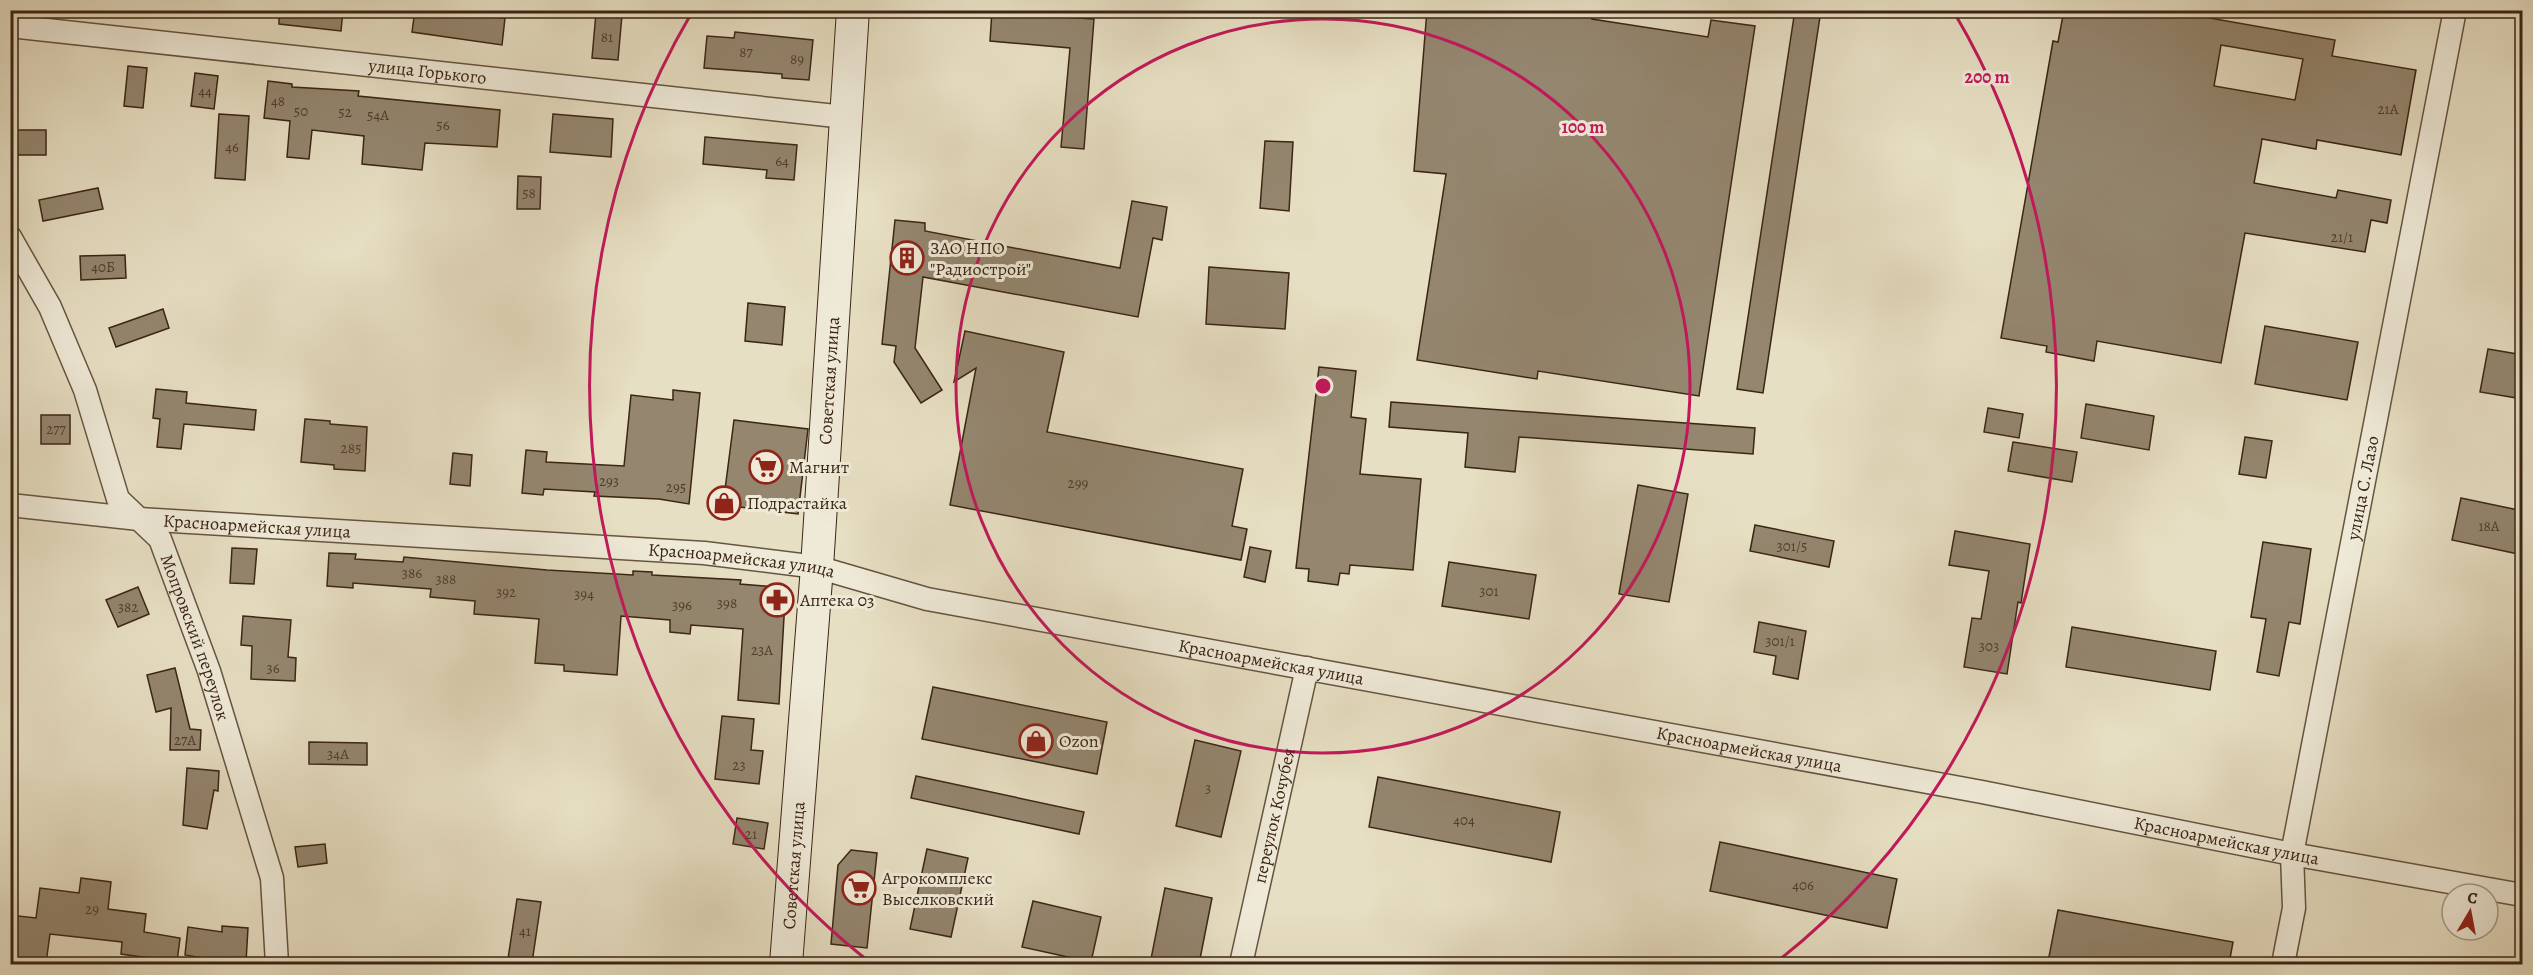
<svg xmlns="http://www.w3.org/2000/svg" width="2533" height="975" viewBox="0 0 2533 975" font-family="Alegreya,serif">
<rect width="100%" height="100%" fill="#e7dfc3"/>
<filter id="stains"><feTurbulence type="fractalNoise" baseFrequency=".00333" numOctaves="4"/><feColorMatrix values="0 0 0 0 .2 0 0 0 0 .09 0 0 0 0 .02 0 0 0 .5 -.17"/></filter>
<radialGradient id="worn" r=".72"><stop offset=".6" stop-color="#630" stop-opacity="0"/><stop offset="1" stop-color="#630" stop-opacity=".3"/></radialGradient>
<g fill="#94866f" stroke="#3b2515" stroke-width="1.5" fill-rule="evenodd">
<path d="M279,10H343L341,31L279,24Z"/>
<path d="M415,10H456V13L505,18L502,45L412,32Z"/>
<path d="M992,10H1064L1063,17L1094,19L1084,149L1061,147L1070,48L990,41Z"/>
<path d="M1427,10H1570L1592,14V19L1708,37L1711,20L1755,26L1699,396L1538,371L1537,379L1417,360L1446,174L1414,171Z"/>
<path d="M1795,10H1821L1763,393L1737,389Z"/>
<path d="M2064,10H2164L2335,40L2332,56L2416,70L2401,155L2317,140L2316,149L2262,139L2261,146L2254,183L2336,198L2338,190L2391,200L2387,223L2371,220L2365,252L2245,233L2221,363L2097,341L2094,361L2046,352L2047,346L2001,338L2053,41L2058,42ZM2221,45L2303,59L2295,100L2214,86Z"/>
<path d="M596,13L622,15L618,60L592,58Z"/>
<path d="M735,32L813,40L809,80L782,78V74L704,68L707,36L734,38Z"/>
<path d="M128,66L147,68L143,108L124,106Z"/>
<path d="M195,73L218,76L214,109L191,106Z"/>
<path d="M268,81L292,84V87L359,91L358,96L500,110L497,147L425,143L422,170L362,164L364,136L312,130L309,159L287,157L290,121L264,118Z"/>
<path d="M219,114L249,116L245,180L215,178Z"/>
<path d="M553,114L613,119L611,157L550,152Z"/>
<rect x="16" y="130" width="30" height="25"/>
<path d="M705,137L797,145L794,180L766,178L767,170L703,164Z"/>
<path d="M1265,141L1293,142L1289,211L1260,208Z"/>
<path d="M518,176L541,177L540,209H517Z"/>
<path d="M98,188L103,209L43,221L39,200Z"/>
<path d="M1132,201L1167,207L1162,240L1153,238L1138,317L923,277L915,348L942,390L921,403L894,362L896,346L882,344L895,220L925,223V231L1120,268Z"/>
<path d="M125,255L126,278L81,280L80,256Z"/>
<path d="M1209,267L1289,273L1285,329L1206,324Z"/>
<path d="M748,303L785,307L782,345L745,341Z"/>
<path d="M163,309L169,328L116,347L109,328Z"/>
<path d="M2265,326L2358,342L2347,400L2255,384Z"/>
<path d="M965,331L1064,352L1047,432L1243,469L1232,526L1247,529L1241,560L950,505L976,368L954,382Z"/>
<path d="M2488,349L2523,355V399L2480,392Z"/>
<path d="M1319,367L1356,371L1351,417L1366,419L1360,474L1421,479L1413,570L1350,565L1349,574L1340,573L1338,585L1308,581L1309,569L1296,568Z"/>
<path d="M156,389L187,392L186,403L256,410L254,430L184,424L181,449L157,447L160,419L153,418Z"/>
<path d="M673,390L700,393L689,504L659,499L594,496L595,492L544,489L543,495L522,493L526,450L547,452L546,462L624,466L631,395L673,400Z"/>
<path d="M1391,402L1755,428L1753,454L1519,437L1515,472L1465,467L1468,433L1389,427Z"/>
<path d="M2086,404L2154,416L2149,450L2081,438Z"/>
<path d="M1988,408L2023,414L2019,438L1984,432Z"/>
<rect x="41" y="415" width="29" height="29"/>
<path d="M305,419L330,421V424L367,427L365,471L334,469V465L301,462Z"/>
<path d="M734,420L808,429L798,514L723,505Z"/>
<path d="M2245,437L2272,441L2266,478L2239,474Z"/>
<path d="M2013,442L2077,452L2072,482L2008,471Z"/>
<path d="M453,453L472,455L470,486L450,484Z"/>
<path d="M1638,485L1688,494L1669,602L1619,594Z"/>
<path d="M2461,498L2523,511V555L2452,540Z"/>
<path d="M1755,525L1834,541L1829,567L1750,551Z"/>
<path d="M1955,531L2030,544L2021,603L2018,602L2007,674L1964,667L1972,618L1981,619L1989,571L1949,565Z"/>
<path d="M2263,542L2311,549L2300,624L2289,622L2279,676L2257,672L2266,619L2251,617Z"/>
<path d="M1250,547L1271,551L1265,582L1244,577Z"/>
<path d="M232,548L257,549L254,584L230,583Z"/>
<path d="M329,553L356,554L355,559L403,562L404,557L547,570L633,575V571L652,572V575L741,580L740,584L776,587L785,600L779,704L738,700L743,629L691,625L690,634L670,632V620L621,616L617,675L564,671V665L535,663L539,619L474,614L475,601L430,597L431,589L353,583V588L327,586Z"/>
<path d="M1449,562L1536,575L1529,619L1442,606Z"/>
<path d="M138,587L149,614L118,627L106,600Z"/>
<path d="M243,616L291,620L288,657L296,658L295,681L251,679L252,646L241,645Z"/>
<path d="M1759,622L1806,631L1798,679L1773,674L1776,656L1754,652Z"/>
<path d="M2072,627L2216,651L2210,690L2066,667Z"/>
<path d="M175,668L190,729L201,730L200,750H170L171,708L156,712L147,675Z"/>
<path d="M933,687L1107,722L1097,774L922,739Z"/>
<path d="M722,716L754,719L751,750L763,751L759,784L715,779Z"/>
<path d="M1195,740L1241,751L1221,837L1176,826Z"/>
<path d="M309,742L367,743V765L309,764Z"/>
<path d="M187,768L219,771L218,791L214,790L207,829L183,825Z"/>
<path d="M916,776L1084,812L1079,834L911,798Z"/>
<path d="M1378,777L1560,812L1551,862L1369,827Z"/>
<path d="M737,818L768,823L764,849L733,844Z"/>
<path d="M1720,842L1897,879L1887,928L1710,891Z"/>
<path d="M325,844L327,863L298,867L295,847Z"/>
<path d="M927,849L968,858L951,937L910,929Z"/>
<path d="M851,850L877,853L867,948L831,944L838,865Z"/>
<path d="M81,878L111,882L108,909L146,914L144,932L180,938L177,962L121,954L122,942L50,934L46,963L10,959V915L36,918L40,888L79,893Z"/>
<path d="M1165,888L1212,898L1199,964H1150Z"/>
<path d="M517,899L541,902L532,963L508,959Z"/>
<path d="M1033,901L1101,917L1091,962L1022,947Z"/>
<path d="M2058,910L2233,942L2229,964H2060L2048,962Z"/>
<path d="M222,926L248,928L246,962L220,961L185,955L188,927L222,932Z"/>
</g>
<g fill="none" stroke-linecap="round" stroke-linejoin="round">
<defs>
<g id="street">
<path id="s1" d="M10,26L845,117"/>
<path id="s2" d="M10,237L50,307L85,390L118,499L160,539L209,671L272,878L277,964"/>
<path id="s3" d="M10,505L139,519L704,553L817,567L927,599L1982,792L2292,854L2522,895"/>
<path id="s4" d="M1241,964L1307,668"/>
<path id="s5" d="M2283,964L2294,908L2292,854L2455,10"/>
</g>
<g id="secondary">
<path id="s6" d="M786,964L817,567L853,10"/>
</g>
</defs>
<use href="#street" stroke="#665440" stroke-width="25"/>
<use href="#secondary" stroke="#3b2515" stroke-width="34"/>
<use href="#street" stroke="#efead8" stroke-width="22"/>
<use href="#secondary" stroke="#efead8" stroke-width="32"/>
</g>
<g fill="none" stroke="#c2185b" stroke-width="3">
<circle cx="1323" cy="386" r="367"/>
<path d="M872 964A733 733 0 0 1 691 14M1955 14A733 733 0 0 1 1774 964"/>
</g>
<defs>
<symbol id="building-ring" viewBox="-11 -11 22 22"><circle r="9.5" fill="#efead8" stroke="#8f2418" stroke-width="1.5"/><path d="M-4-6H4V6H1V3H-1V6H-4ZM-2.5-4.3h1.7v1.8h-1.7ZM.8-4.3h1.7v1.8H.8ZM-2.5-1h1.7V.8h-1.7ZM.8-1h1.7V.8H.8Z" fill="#8f2418"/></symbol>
<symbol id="supermarket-ring" viewBox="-11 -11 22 22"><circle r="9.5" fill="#efead8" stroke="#8f2418" stroke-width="1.5"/><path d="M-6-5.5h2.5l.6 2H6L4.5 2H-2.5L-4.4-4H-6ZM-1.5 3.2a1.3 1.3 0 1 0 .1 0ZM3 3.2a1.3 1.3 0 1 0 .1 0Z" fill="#8f2418"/></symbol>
<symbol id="shop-ring" viewBox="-11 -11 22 22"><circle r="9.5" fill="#efead8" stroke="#8f2418" stroke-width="1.5"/><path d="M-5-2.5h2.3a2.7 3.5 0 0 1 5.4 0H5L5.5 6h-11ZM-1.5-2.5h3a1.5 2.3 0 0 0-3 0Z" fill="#8f2418"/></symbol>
<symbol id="pharmacy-ring" viewBox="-11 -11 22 22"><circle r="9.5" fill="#efead8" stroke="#8f2418" stroke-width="1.5"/><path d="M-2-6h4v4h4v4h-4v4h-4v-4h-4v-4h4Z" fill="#8f2418"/></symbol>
</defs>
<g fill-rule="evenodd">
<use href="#building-ring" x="888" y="239" width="38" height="38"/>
<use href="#supermarket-ring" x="747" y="448" width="38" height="38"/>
<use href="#shop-ring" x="705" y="484" width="38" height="38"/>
<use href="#pharmacy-ring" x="758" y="581" width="38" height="38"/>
<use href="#shop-ring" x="1017" y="722" width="38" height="38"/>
<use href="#supermarket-ring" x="840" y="869" width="38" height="38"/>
</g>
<g text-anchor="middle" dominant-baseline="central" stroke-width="6" stroke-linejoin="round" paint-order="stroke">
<g font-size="15" fill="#513d2c">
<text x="607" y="37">81</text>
<text x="746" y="52">87</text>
<text x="797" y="59">89</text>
<text x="205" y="91">44</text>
<text x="278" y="101">48</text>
<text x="2388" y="109">21А</text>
<text x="301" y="111">50</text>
<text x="345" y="112">52</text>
<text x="378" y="115">54А</text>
<text x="443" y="125">56</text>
<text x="232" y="147">46</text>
<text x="782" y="161">64</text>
<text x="529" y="193">58</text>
<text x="2342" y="237">21/1</text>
<text x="103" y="267">40Б</text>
<text x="56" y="429">277</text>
<text x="351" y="448">285</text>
<text x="609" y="481">293</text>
<text x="1078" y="483">299</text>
<text x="676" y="487">295</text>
<text x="2489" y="526">18А</text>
<text x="1792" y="546">301/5</text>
<text x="412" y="573">386</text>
<text x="446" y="579">388</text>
<text x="1489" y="591">301</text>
<text x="506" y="592">392</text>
<text x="584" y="594">394</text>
<text x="727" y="603">398</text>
<text x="682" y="605">396</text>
<text x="128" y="607">382</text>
<text x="1780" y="641">301/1</text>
<text x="1989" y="646">303</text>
<text x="762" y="650">23А</text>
<text x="273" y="668">36</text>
<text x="185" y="740">27А</text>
<text x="338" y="754">34А</text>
<text x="739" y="765">23</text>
<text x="1208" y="788">3</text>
<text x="1464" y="820">404</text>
<text x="751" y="834">21</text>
<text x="1803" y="885">406</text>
<text x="92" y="909">29</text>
<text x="525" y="931">41</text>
</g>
<g font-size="18" fill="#3b2515" stroke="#efead8">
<text stroke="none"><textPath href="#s1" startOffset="420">улица Горького</textPath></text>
<text stroke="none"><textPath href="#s6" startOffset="585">Советская улица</textPath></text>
<text stroke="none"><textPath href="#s5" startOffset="484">улица С. Лазо</textPath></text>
<text stroke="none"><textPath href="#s3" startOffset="248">Красноармейская улица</textPath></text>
<text stroke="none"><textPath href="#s3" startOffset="734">Красноармейская улица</textPath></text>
<text stroke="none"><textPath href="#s2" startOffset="447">Мопровский переулок</textPath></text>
<text stroke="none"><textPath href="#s3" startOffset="1274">Красноармейская улица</textPath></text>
<text stroke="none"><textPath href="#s3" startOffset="1760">Красноармейская улица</textPath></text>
<text stroke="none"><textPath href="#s4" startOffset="152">переулок Кочубея</textPath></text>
<text stroke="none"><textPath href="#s3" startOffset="2246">Красноармейская улица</textPath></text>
<text stroke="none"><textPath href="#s6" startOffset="99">Советская улица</textPath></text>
</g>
<g font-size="18" fill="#3b2515" stroke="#efead8" text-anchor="start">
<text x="930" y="248">ЗАО НПО<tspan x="930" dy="21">"Радиострой"</tspan></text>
<text x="789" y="467">Магнит</text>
<text x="747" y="503">Подрастайка</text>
<text x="800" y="600">Аптека 03</text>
<text x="1059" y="741">Ozon</text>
<text x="882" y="878">Агрокомплекс<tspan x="882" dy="21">Выселковский</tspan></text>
</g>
</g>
<circle cx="1323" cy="386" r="9" fill="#c2185b" stroke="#efead8" stroke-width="3"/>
<g font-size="18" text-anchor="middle" font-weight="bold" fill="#c2185b" stroke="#efead8" stroke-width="6" stroke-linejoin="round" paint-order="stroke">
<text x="1987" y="83">200 m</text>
<text x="1583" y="133">100 m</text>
</g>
<rect width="2533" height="975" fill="none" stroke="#e7dfc3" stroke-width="36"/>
<rect x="12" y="12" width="2509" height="951" fill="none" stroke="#3b2515" stroke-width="3"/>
<rect x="18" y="18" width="2497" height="939" fill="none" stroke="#3b2515" stroke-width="1.5"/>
<g transform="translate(2470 912) rotate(10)"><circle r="28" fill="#efead8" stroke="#a79b8a" stroke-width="1.5"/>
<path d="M0-4.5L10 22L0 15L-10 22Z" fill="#8f2418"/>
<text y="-9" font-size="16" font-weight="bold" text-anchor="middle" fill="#3b2515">С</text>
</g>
<rect width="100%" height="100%" filter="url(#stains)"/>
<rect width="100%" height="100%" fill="url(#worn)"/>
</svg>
